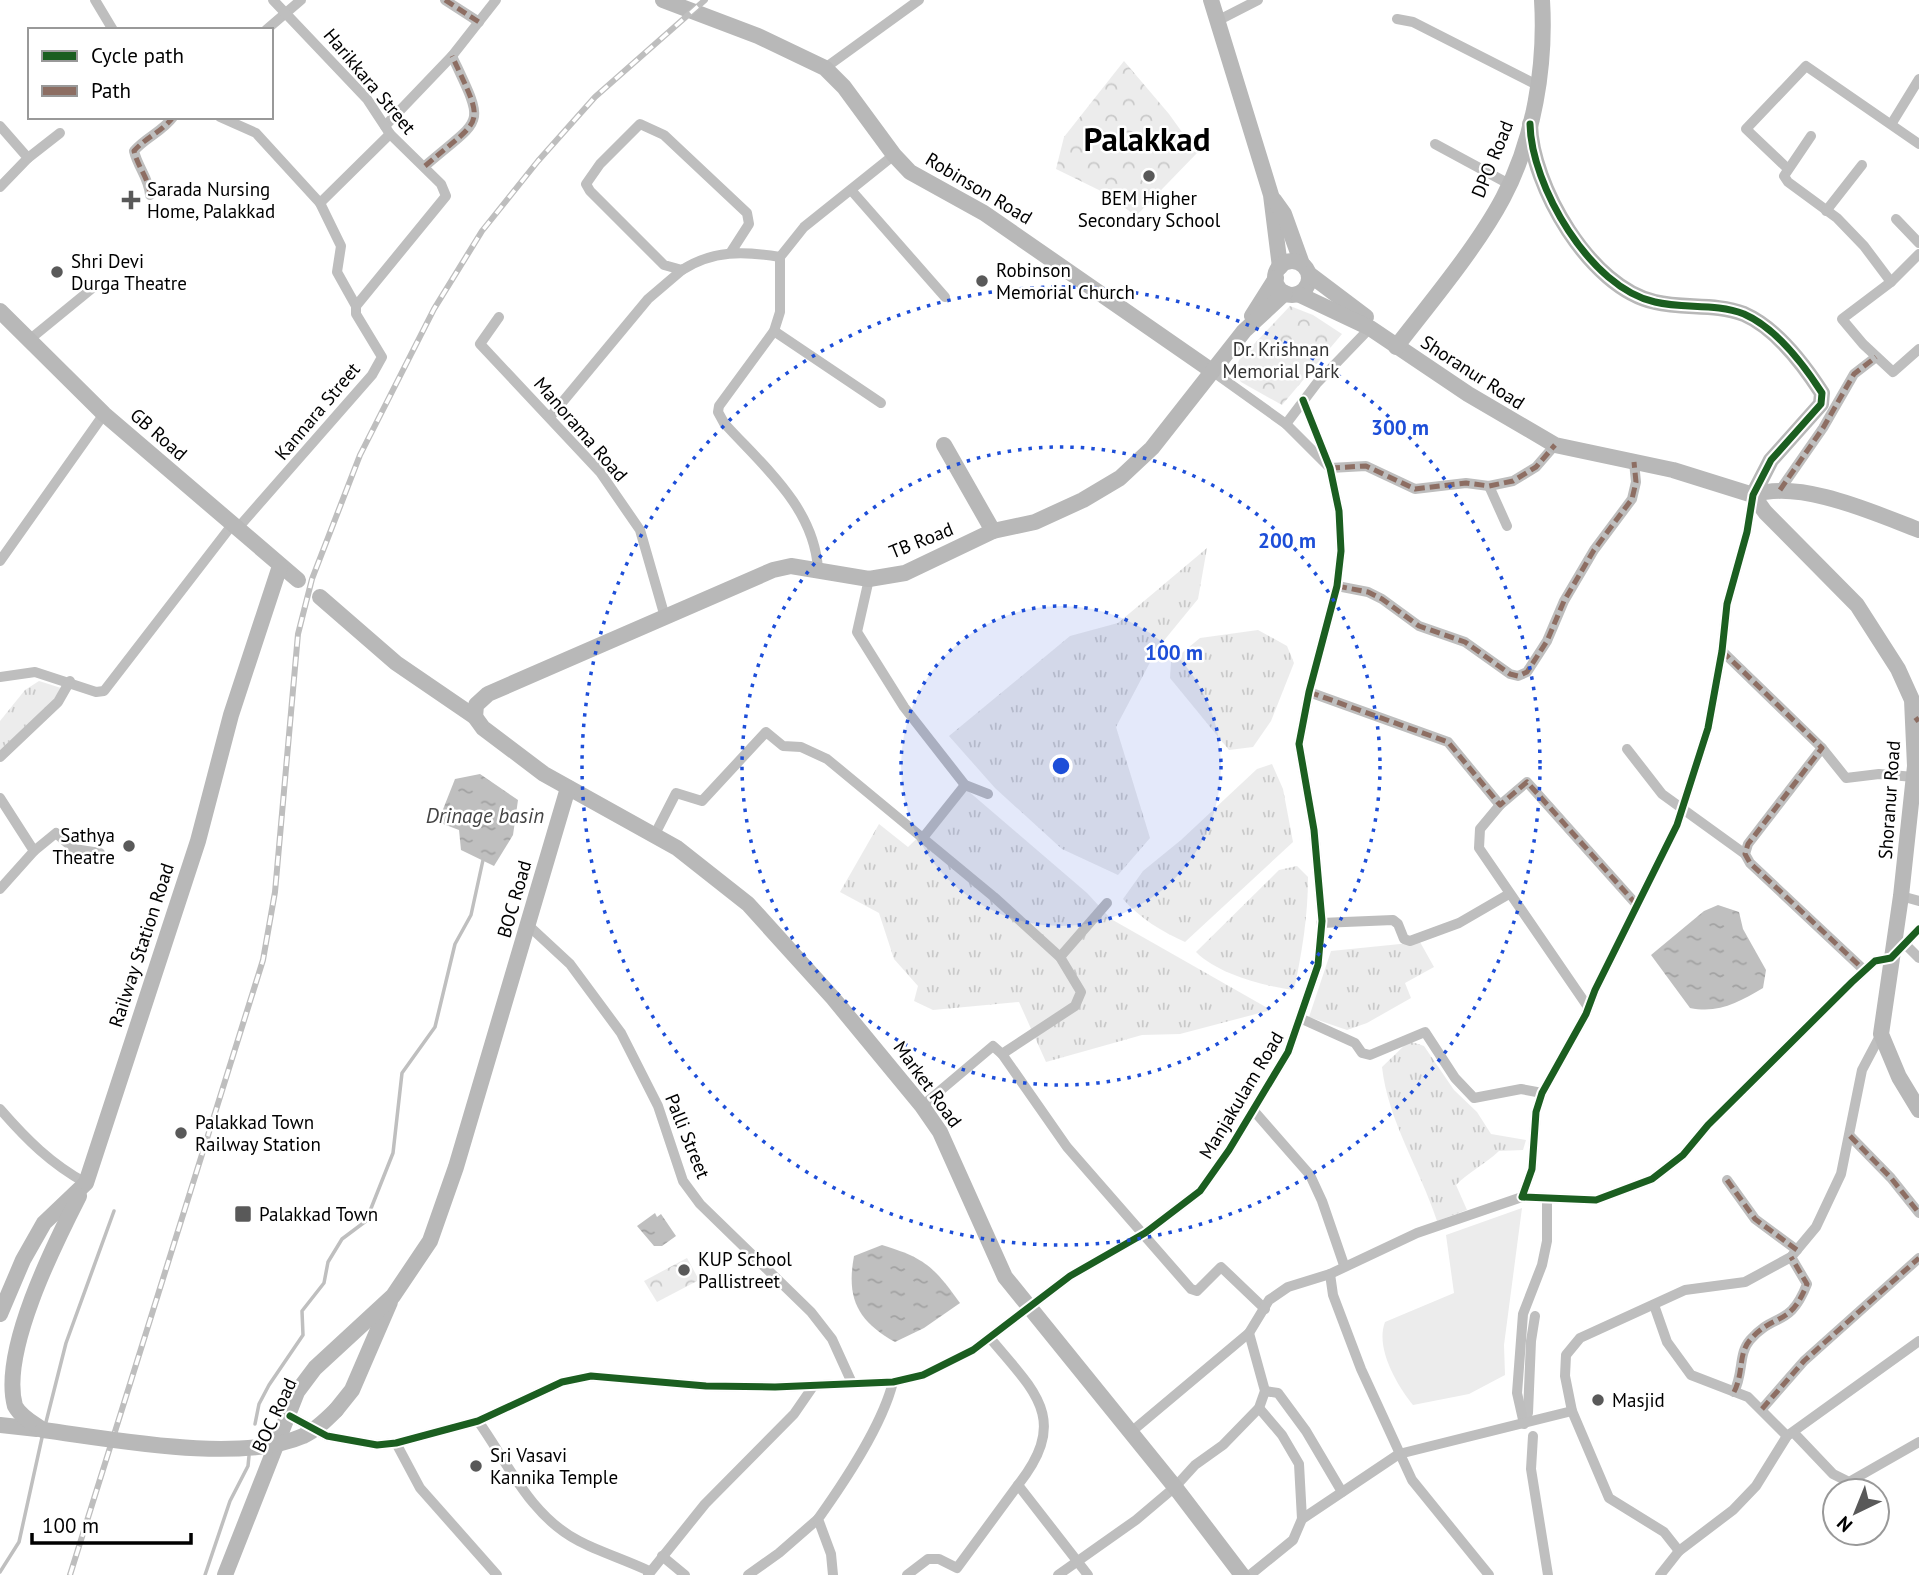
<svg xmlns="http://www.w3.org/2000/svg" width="1919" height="1575" viewBox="0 0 1919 1575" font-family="'PT Sans',sans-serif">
<defs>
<pattern id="grass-tufts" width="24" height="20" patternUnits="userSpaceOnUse" patternTransform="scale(1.75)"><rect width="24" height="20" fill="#ececec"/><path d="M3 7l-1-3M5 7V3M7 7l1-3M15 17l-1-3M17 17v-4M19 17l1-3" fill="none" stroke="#c9c9c9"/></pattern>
<pattern id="park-crowns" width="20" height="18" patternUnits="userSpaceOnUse" patternTransform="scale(1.75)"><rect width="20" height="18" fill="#ececec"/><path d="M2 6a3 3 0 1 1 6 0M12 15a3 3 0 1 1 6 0" fill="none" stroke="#c9c9c9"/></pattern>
<pattern id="water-ripples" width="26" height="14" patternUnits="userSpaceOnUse" patternTransform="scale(1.75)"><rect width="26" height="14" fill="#bfbfbf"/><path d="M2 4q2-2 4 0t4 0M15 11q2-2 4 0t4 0" fill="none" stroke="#a2a2a2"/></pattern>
</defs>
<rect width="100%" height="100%" fill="#fff"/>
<g fill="url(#grass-tufts)">
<path d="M1207,548L1198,599L1157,649L1116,727L1150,838L1118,875L1062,849L995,788L949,736L1070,636L1118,623Z"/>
<path d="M1258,630L1287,646L1294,663L1271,721L1253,747L1229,750L1170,678L1171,662L1200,638Z"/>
<path d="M39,681L61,688L53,701L0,750V721L25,690Z"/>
<path d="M1272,764L1283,789L1293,842L1185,942C1161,931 1141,919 1123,899L1143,871L1181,840L1257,769Z"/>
<path d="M967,790L1087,893L1111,919L1271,1010L1180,1034L1142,1035L1046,1062L1019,1002L933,1010L914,1001L918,986L894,959L879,913L840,892L879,824L908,847Z"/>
<path d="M1297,866L1308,877C1308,916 1302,952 1294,990C1263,986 1218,974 1196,952L1279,870Z"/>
<path d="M1420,942L1434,967L1405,983L1411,998L1367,1023L1347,1030L1309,1017L1331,951Z"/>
<path d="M1409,1041L1424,1046L1454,1090L1477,1112L1491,1134L1526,1140L1523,1150L1499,1151C1485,1164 1469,1172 1456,1185L1467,1210L1437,1221C1420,1169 1388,1121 1382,1067Z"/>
</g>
<g fill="url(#park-crowns)">
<path d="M1124,61L1169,114L1197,153L1136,216L1105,193L1056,169L1064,137Z"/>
<path d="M1290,306L1313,315L1342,334L1282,405L1241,382L1235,373L1239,360Z"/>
<path d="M687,1258L699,1280L657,1302L644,1281Z"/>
</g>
<path fill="#ececec" d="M1522,1208L1504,1345L1505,1375L1469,1394L1413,1405C1397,1385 1375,1348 1385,1322L1454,1293L1446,1235Z"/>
<g fill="url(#water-ripples)">
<path d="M480,774L518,800L513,835L494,866L461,850L459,830L438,822L455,779Z"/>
<path d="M1718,905L1739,912L1743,929L1766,970L1763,988C1739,1002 1719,1014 1690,1008L1651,955L1704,911Z"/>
<path d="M655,1213L657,1217L661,1214L676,1236L662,1246H654L637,1226Z"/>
<path d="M882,1245C925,1258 934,1267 960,1303L924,1328L895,1342C858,1321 846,1299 854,1256Z"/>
</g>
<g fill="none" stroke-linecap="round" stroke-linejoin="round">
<g stroke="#bfbfbf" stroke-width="3.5">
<path d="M255,1424L259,1404L269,1385L303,1335L302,1311L324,1283L328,1262L342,1239L366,1221L393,1153L402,1073L435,1027L455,944L471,915L483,860"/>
<path d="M45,1426L66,1343L114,1211"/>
<path d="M0,1572L19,1542L43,1433"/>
<path d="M205,1575L230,1501L248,1466L249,1456"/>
</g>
<g stroke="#bfbfbf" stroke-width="10">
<path d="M1528,1413L1531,1341L1535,1316"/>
<path d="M1533,1436L1531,1469L1548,1575"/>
</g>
<g stroke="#bebebe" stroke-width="10">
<path d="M95,0L113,30"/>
<path d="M445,0L479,22"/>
<path d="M1397,19L1413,22L1539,86"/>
<path d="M1217,21L1258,0"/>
<path d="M266,30L301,0"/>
<path d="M825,68L919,0"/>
<path d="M220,117L256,133L320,203L341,246L337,272L356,306"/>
<path d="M1892,123L1919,79"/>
<path d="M0,126L28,158L0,187"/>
<path d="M385,126L452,56L496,0"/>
<path d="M1811,136L1784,176L1788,182L1837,218L1864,246L1891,282"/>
<path d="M1435,144L1509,184"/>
<path d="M28,158L60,133"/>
<path d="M425,166C484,115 486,129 452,56"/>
<path d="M1787,168L1746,129L1806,66L1919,144"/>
<path d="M851,190L945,297"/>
<path d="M150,195C149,178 138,168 134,151C146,137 162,132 173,117"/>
<path d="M320,203L390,134"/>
<path d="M1826,211L1862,165"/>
<path d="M1896,219L1919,243"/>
<path d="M731,252L749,224L747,213L664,135L640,124L600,164L586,184L590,191L664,265L682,270C713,250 744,251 780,257"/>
<path d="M1919,254L1891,282L1842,319L1863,344L1893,372L1919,349"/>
<path d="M499,317L480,344L600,472L640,530L665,617"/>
<path d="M774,331L881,403"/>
<path d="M29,340L95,286"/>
<path d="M1212,371L1286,424L1330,468L1366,466L1415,489L1466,483L1489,486L1513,481L1536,467L1555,445"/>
<path d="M550,417L648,299L682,270"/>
<path d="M1286,424L1317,383L1370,328"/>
<path d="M1489,486L1507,526"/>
<path d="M1780,490L1823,428L1854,374L1876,357"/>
<path d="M1753,495L1747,532L1727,604L1722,651L1708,728L1677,825L1595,990L1586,1014L1542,1093L1536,1112L1532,1169L1522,1197L1596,1200L1652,1179L1683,1155L1708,1125L1852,982L1875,961L1891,958L1919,929"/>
<path d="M237,529L372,375L382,357L356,314V306L446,196L441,184L390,134L367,99L273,0"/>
<path d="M0,561L104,414"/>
<path d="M818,569C814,507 763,466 724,423L718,412L719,406L774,331L780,312V257L804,227L894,155"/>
<path d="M869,579L857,632L904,707L965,785L988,794"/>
<path d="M1337,586L1368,592L1382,599L1419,626L1465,642L1510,674L1518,676L1527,672L1547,641L1564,601L1594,550L1632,499L1636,482L1634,462"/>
<path d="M1722,651L1822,748L1748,844L1745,854L1750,863L1864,970"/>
<path d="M0,677L35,672L96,692L104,691L232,525"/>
<path d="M1309,692L1448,742L1500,805L1527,782L1636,904"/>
<path d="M1822,748L1846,778L1879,774L1914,777"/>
<path d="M1627,749L1662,794L1745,854"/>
<path d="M0,757L58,702L70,681"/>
<path d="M0,798L34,851L0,889"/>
<path d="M1500,805L1480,829L1479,848L1588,1007"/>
<path d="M654,836L676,793L702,801L766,732L783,746L801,747L827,759L994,897L1060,957L1081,992L1075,1006L1002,1054L993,1046L922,1106"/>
<path d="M922,839L965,785"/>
<path d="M34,851L56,833L74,849L100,853"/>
<path d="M1901,896L1919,901"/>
<path d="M1321,923L1393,920L1398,924L1404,939L1410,941L1459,923L1509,894"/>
<path d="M529,926L570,964L621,1033L658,1106L683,1181L700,1204L811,1312L832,1339L852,1383"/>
<path d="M1905,944L1919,958"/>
<path d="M1060,957L1107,903"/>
<path d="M1302,1019L1355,1043L1362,1053L1370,1055L1425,1032L1455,1078L1474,1098L1521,1089L1542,1093"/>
<path d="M1881,1034L1862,1070L1841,1174L1816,1227L1791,1257L1745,1282L1685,1290L1580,1338L1566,1355L1565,1376L1572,1411L1609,1498L1664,1532L1679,1551L1733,1510L1756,1486L1787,1436L1919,1341"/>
<path d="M1002,1054L1067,1147L1191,1289L1197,1291L1221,1267L1265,1309"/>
<path d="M0,1109C26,1139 51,1164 86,1183"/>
<path d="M1254,1111L1310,1175L1322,1201L1344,1265"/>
<path d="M1850,1136L1891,1178L1919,1213"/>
<path d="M1727,1180L1755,1219L1797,1250"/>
<path d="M1330,1274L1333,1295L1361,1369L1412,1480L1489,1575"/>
<path d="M1654,1305L1667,1342L1691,1375L1748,1397L1787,1436"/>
<path d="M990,1338C1035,1392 1070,1419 1018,1485L1088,1575"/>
<path d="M1265,1391L1278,1393L1306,1431L1342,1492"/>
<path d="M1734,1392C1744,1372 1738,1354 1750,1340C1774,1312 1790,1328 1807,1284L1791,1257"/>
<path d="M1259,1408L1282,1435L1299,1464L1302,1519"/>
<path d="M1762,1409L1804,1361L1919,1258"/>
<path d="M290,1416L327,1436L377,1445L396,1443L478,1421L562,1382L591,1376L706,1386L775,1387L893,1382L923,1375L973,1350L1070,1276L1145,1233L1200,1191L1229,1150L1288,1052L1318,965L1322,921L1314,830L1299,744L1309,692L1337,586L1341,551L1339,511L1330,468L1303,400"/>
<path d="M478,1421C508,1463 530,1516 579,1541C600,1552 626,1560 649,1571"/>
<path d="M1524,1424L1517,1393L1523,1314L1542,1265L1547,1241V1200"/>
<path d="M1131,1432L1249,1333L1269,1300L1288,1287L1330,1274L1417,1233L1522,1197"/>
<path d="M1794,1433L1833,1474L1849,1482L1919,1442"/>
<path d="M396,1443L420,1488L497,1575"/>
<path d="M662,1556L685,1575"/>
<path d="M648,1575L705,1504L794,1414L814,1385"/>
<path d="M748,1575L779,1553L818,1519"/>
<path d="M833,1575L831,1554L818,1519C845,1481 882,1426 893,1382"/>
<path d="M907,1575L928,1559H939L957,1568L1018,1485"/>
<path d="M1058,1575L1136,1520L1175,1487L1195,1465L1223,1445L1259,1408L1265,1391L1249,1333"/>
<path d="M1250,1575L1293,1540L1302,1519L1399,1454L1572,1411"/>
<path d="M1660,1575L1679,1551"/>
</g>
<g stroke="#b8b8b8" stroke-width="16">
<path d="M663,0L758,36L825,68L844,87L894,155L910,172L984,213L1212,371"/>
<path d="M1211,0L1271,195L1280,267"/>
<path d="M1530,124C1531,185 1590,288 1655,302C1684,309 1715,303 1744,314C1776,328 1804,365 1822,393L1821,404L1771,460L1753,495"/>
<path d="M1274,200L1284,214L1302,264"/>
<circle cx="1292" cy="278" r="17"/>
<path d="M1309,274L1366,317"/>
<path d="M1298,294L1370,328L1468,394L1555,445L1673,470L1753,495L1765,512L1857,605L1898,669L1912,700L1915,766L1901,896L1881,1034L1899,1077L1919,1110"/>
<path d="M0,311L104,414L298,580"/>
<path d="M1252,316L1276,278"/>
<path d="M1396,347C1430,303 1477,247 1503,198C1534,140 1546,65 1542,0"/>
<path d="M944,445L993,531"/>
<path d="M1753,495C1800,479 1874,513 1919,530"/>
<path d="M320,597L396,663L475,717L483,728L544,774L677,848L748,904L833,998L922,1106L940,1132L1005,1277L1175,1487L1242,1575"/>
<path d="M475,717L476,705L488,694L773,570L791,566L869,579L905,573L993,531L1035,522L1083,500L1120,478L1152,448L1244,331L1285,293"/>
<path d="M0,1314L23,1260L44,1223L86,1183L198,841L231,715L280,566"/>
<path d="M336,1410L352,1390L390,1302"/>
<path d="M0,1425L37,1429"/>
<path d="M43,1430C33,1423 21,1417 15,1406C0,1352 54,1245 79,1196"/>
<path d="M225,1575L297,1392L315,1368L393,1296L430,1241L456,1167L568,788"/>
</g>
<defs>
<path id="rail" d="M70,1575L263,960L275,892L298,634L312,579L360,455L434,309L482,231L538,161L595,97L705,0"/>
</defs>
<use href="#rail" stroke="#bebebe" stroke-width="6"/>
<use href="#rail" stroke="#fff" stroke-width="3.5" stroke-dasharray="10" stroke-linecap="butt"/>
<path stroke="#b8b8b8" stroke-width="16" d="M43,1430C112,1439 240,1464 303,1436C315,1431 327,1419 336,1410"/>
<g stroke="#8d6e63" stroke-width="5" stroke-dasharray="10 5" stroke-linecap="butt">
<path d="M445,0L479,22"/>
<path d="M425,166C484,115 486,129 452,56"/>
<path d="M150,195C149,178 138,168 134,151C146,137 162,132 173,117"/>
<path d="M1330,468L1366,466L1415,489L1466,483L1489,486L1513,481L1536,467L1555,445"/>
<path d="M1780,490L1823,428L1854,374L1876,357"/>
<path d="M1337,586L1368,592L1382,599L1419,626L1465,642L1510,674L1518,676L1527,672L1547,641L1564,601L1594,550L1632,499L1636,482L1634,462"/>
<path d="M1722,651L1822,748L1748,844L1745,854L1750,863L1864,970"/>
<path d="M1309,692L1448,742L1500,805L1527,782L1636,904"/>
<path d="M1915,721L1919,718"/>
<path d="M1850,1136L1891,1178L1919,1213"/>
<path d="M1727,1180L1755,1219L1797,1250"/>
<path d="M1734,1392C1744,1372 1738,1354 1750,1340C1774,1312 1790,1328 1807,1284L1791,1257"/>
<path d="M1762,1409L1804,1361L1919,1258"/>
</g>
<defs>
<g id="cycleway">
<path d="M1530,124C1531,185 1590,288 1655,302C1684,309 1715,303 1744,314C1776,328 1804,365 1822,393L1821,404L1771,460L1753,495L1747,532L1727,604L1722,651L1708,728L1677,825L1595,990L1586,1014L1542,1093L1536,1112L1532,1169L1522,1197L1596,1200L1652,1179L1683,1155L1708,1125L1852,982L1875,961L1891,958L1919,929"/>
<path d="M290,1416L327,1436L377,1445L396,1443L478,1421L562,1382L591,1376L706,1386L775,1387L893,1382L923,1375L973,1350L1070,1276L1145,1233L1200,1191L1229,1150L1288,1052L1318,965L1322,921L1314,830L1299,744L1309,692L1337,586L1341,551L1339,511L1330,468L1303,400"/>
</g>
</defs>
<use href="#cycleway" stroke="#fff" stroke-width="11"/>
<use href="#cycleway" stroke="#1b5e20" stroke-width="7"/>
</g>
<circle cx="1061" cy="766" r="160" fill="#1d4ed8" fill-opacity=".12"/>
<g fill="none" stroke="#1d4ed8" stroke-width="3.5" stroke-dasharray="3.5 7">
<circle cx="1061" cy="766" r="160"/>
<circle cx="1061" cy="766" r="319"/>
<circle cx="1061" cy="766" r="479"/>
</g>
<g fill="#595959" stroke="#fff" stroke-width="2.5">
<circle cx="1149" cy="176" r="7"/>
<path d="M127.5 189.5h7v7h7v7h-7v7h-7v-7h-7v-7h7z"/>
<circle cx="57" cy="272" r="7"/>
<circle cx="982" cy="281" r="7"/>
<circle cx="129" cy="846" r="7"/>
<circle cx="181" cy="1133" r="7"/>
<rect x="234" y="1205" width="18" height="18" rx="3.5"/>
<circle cx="684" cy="1270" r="7"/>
<circle cx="1598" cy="1400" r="7"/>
<circle cx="476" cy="1466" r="7"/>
</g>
<g text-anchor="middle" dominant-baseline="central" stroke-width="5" stroke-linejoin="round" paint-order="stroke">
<g font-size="19" fill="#000" stroke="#fff">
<text transform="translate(370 81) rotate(50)">Harikkara Street</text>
<text transform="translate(1492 159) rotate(-68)">DPO Road</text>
<text transform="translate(979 188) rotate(31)">Robinson Road</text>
<text transform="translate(1473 372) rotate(33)">Shoranur Road</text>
<text transform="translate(317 411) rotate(-50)">Kannara Street</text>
<text transform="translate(581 429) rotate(49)">Manorama Road</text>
<text transform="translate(159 434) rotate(41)">GB Road</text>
<text transform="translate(921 540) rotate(-22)">TB Road</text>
<text transform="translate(1889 800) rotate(-86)">Shoranur Road</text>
<text transform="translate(514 899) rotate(-74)">BOC Road</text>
<text transform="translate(141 945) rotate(-72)">Railway Station Road</text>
<text transform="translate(928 1084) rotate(54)">Market Road</text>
<text transform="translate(1241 1095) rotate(-59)">Manjakulam Road</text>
<text transform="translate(688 1136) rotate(68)">Palli Street</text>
<text transform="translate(274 1415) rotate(-65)">BOC Road</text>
</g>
<g font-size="19" fill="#000" stroke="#fff" text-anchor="start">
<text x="147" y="189">Sarada Nursing<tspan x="147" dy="22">Home, Palakkad</tspan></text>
<text x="1149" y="198" text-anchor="middle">BEM Higher<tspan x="1149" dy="22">Secondary School</tspan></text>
<text x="71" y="261">Shri Devi<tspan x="71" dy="22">Durga Theatre</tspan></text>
<text x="996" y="270">Robinson<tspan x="996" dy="22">Memorial Church</tspan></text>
<text x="115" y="835" text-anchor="end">Sathya<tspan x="115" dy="22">Theatre</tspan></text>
<text x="195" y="1122">Palakkad Town<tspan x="195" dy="22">Railway Station</tspan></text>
<text x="259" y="1214">Palakkad Town</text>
<text x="698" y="1259">KUP School<tspan x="698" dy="22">Pallistreet</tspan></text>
<text x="1612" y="1400">Masjid</text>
<text x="490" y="1455">Sri Vasavi<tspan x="490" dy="22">Kannika Temple</tspan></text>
</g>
<g font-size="19" fill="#333" stroke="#fff">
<text x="1281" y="349">Dr. Krishnan<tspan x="1281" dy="22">Memorial Park</tspan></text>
</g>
<g font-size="21" font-style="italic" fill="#444" stroke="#fff">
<text x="485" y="815">Drinage basin</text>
</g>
<g font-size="33" font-weight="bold" fill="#000" stroke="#fff">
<text x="1147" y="138">Palakkad</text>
</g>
</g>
<circle cx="1061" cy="766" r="10" fill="#1d4ed8" stroke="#fff" stroke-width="3.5"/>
<g font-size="21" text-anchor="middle" font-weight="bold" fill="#1d4ed8" stroke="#fff" stroke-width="5" stroke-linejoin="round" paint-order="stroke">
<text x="1400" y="435">300 m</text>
<text x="1287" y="548">200 m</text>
<text x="1174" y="660">100 m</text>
</g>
<rect x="28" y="28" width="245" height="91" fill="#ffffff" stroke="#999999" stroke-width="2"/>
<rect x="42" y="51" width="35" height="10" fill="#1b5e20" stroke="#999999" stroke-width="2"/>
<text x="91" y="63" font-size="21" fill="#000000">Cycle path</text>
<rect x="42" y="86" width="35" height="10" fill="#8d6e63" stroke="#999999" stroke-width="2"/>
<text x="91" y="98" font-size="21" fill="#000000">Path</text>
<g transform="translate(1856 1512) rotate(223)"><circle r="33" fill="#ffffff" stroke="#999999" stroke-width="2"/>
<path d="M0-5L12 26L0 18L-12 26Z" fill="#595959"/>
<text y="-10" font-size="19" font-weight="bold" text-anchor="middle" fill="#000000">N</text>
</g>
<path d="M32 1533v10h159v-10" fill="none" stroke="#000000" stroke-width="3.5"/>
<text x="42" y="1533" font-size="21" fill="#000000" stroke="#ffffff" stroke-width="5" paint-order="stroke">100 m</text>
</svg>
